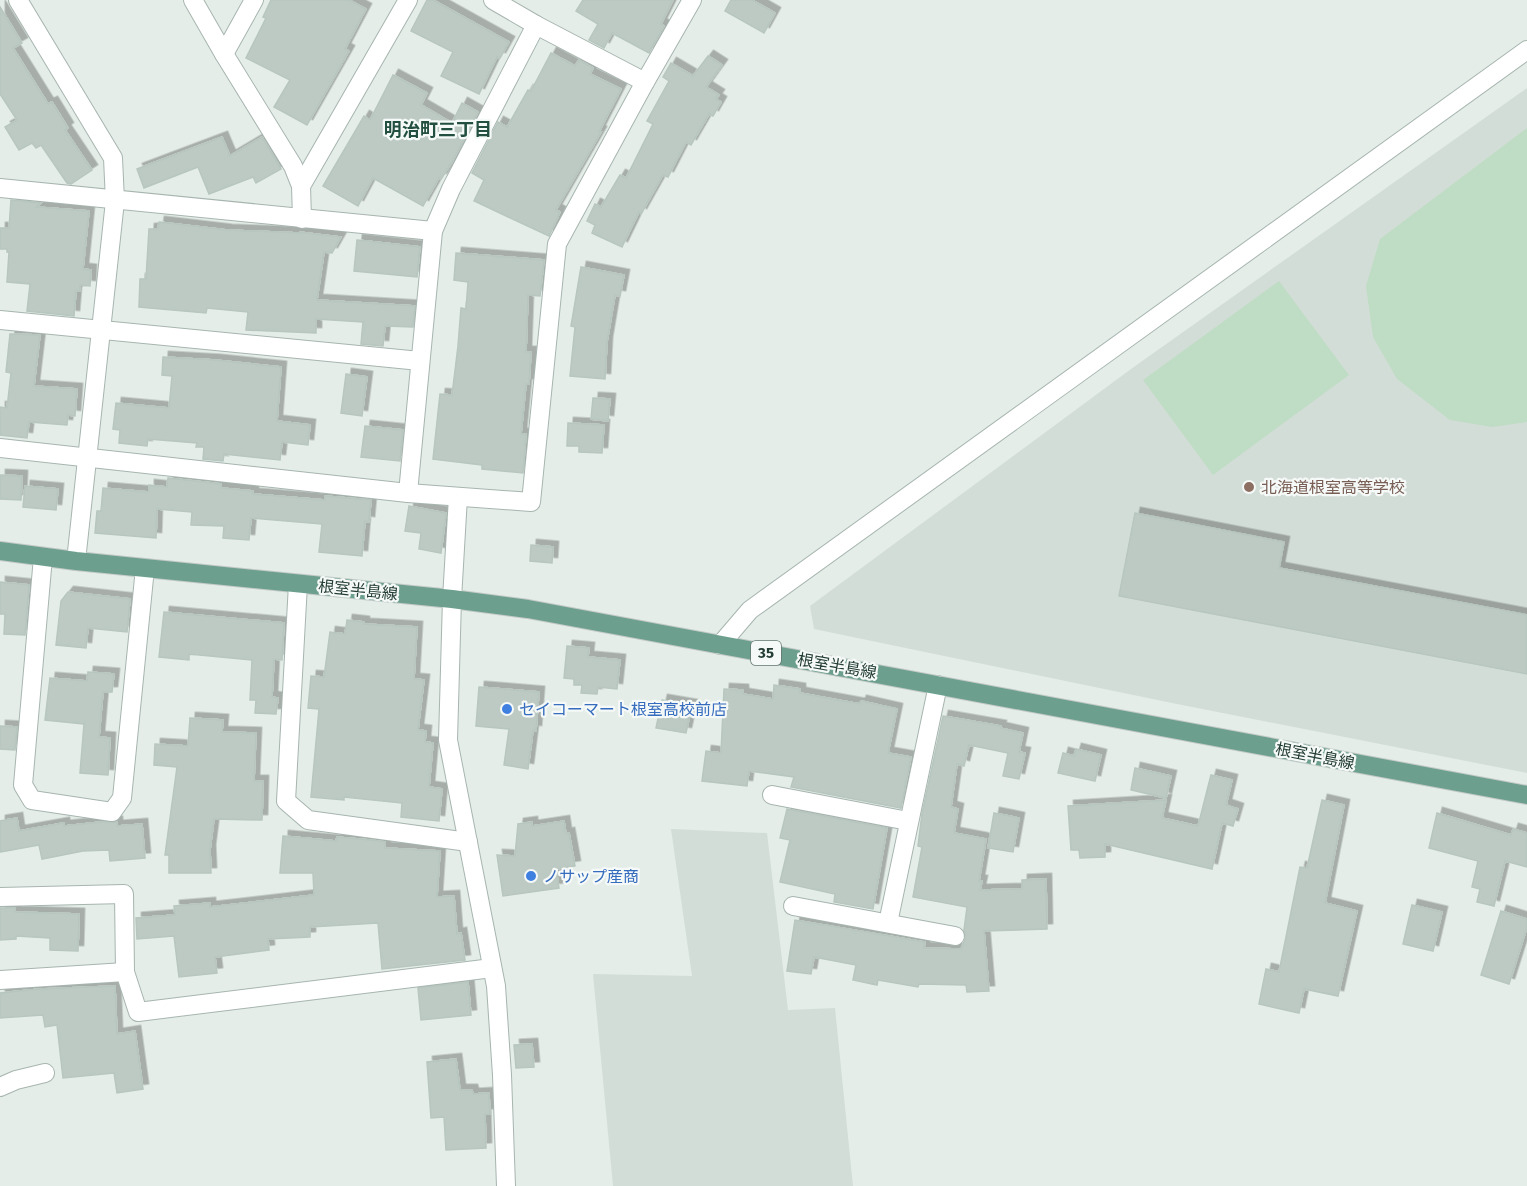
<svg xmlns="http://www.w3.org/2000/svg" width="1527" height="1186" viewBox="0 0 1527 1186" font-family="'Fira Sans','Noto Sans JP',sans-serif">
<defs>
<filter id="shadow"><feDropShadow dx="5.5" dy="-5.5" stdDeviation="0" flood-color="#0004"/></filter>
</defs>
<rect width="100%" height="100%" fill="#e4ede8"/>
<g fill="#d3ddd7">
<path d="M1527,88V773L1172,703L814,629L810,606L1131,369Z"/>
<path d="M671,829L767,833L788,1010L835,1008L853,1186H613L593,974L692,976Z"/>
</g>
<g fill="#bfdcc4">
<path d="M1527,128V422L1492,427L1450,420L1397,379L1373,337L1366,286L1380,239Z"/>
<path d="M1279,281L1349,375L1213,475L1143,380Z"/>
</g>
<g fill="#bdcac4" stroke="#b7c6bf" stroke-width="1.5" filter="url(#shadow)">
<path d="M271,0H349L366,9L345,49L349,51L307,125L274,107L290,80L246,58L266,18L263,17Z"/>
<path d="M427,0H433L509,42L500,58L497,57L479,94L441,76L453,52L411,31Z"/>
<path d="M583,0H673L661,24L664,26L649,53L612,33L604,48L589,40L598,24L576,11Z"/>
<path d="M731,0H752L775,13L764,33L725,11Z"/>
<path d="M0,7L22,43L13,48L48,104L52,102L68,128L65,130L92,170L71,184L67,183L41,145L36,148L32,143L19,150L5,127L17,120L0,94Z"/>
<path d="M551,53L575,66L579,60L593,68L590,74L621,89L599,132H601L556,210L560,212L549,236L474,201L484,180L472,173L498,122L507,127L528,90L531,91Z"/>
<path d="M708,56L722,65L706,87L719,95L716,99L721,102L713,116L709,114L691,145L686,142L668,177L663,175L641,214L639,212L622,247L592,233L595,225L587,221L595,204L601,207L620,175L626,178L653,124L647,121L669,81L663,77L671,63L693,76Z"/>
<path d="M393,75L427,93L421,105L452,123L462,103L478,112L452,162L441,179L439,178L423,206L373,178L358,206L323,186L364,116L370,120Z"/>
<path d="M222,137L230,156L262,137L281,169L256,183L253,177L209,194L198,167L144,188L137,169Z"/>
<path d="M11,200L41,203L36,207L89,211L83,269L91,270L90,286L80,285V291H76L74,316L27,311L30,284L7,282L9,252H7V249H0V228H9Z"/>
<path d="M159,222L227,230L300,233V232L341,237L332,253L324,252L317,300L415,306L413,327L385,326L383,346L361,344L363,322L316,319V333L246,330L248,312L207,308L206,313L139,307L140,279H146L149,229H158Z"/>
<path d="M357,240L420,247L417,277L354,271Z"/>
<path d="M456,253L544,260L540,296L528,295L526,352H531L529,384H526L521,434H526L523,473L482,469V465L433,459L440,394L452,395L458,346L461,308L466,309L468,282L454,280Z"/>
<path d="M581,267L624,275L620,296L615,295L607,342L605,379L570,376L575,327L571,326Z"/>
<path d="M10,334L40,335L34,386L77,389L75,416L68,415L67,425L29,422L27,438L0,435V407L7,408L11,373L6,372Z"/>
<path d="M163,357L215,360L281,367L277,421L310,425L308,445L282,442L280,460L224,454L223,461L203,459L204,447H196L197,443L148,439L147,446L119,443L120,430L113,429L116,403L169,408L172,376L162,375Z"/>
<path d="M346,374L367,377L362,416L341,413Z"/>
<path d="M593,398L610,399L608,421L591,419Z"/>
<path d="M568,423L604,425L602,453L579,452V446H567Z"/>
<path d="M365,426L403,430L400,461L361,457Z"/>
<path d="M0,475L22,476L21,500L0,499Z"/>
<path d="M168,478L221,484V488L253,491V494L325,500V496L371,500L369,522L365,521L362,556L319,552L322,524L251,518L249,540L223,538L224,526L191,525L192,512L157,509L156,538L95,533L97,511H101L103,488L149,492V485L167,487Z"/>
<path d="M25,486L58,489L56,510L23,507Z"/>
<path d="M409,506L446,513L441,553L419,549L421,533L405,531Z"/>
<path d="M1135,513L1284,542L1279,568L1527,615V674L1119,596Z"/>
<path d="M531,545L553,547L552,563L530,561Z"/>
<path d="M0,582L29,585L25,635L4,634L5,614H0Z"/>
<path d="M68,592L130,599L127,632L88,628L86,648L56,645L61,601Z"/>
<path d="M164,612L284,623L282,660L274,659L272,697L278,698L276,714L255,713L256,700H250L252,660L189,654V660L159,657Z"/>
<path d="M347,620L364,622V624L417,627L414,679L424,680L418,730L426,731L425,742L433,743L429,787L442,789L439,821L401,817L402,803L344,797V800L311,797L319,709L308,708L311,676L324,677L330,632L345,634Z"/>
<path d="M567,646L589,648L588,657L620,660L617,689L598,687L597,694L581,693L582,685H574V679L564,678Z"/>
<path d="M88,672L114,674L112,692H103L99,737L110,738L108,775L80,773L84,724L45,720L50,678L87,681Z"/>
<path d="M774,685L800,689V693L860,704L861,701L897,709L888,753L911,757L901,808L791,787L794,777L749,771L747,786L702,781L706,751L721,753L724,689L743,690V694L773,699Z"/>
<path d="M479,687L539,692L536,731L533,730L528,769L504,765L509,729L476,726Z"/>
<path d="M662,700L692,705L686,733L656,728Z"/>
<path d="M943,716L1001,726L1000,728L1023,733L1019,752L1025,753L1019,779L1003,776L1008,753L969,745L964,766L957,764L951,807L958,809L954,833L986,839L979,881H982L980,890L1022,889V880L1046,879L1047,929L984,931L989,991L967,992L966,985L919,984L918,987L878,980L877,985L853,980L856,965L814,957L811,974L787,971L795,920L925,942L924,948L961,949L966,937L964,930L967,907L913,897L922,847L918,846L922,814Z"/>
<path d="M190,718L223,720L222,732L256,733L254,781H263L262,820L214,819L210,850L211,873H169V855H165L177,767L154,765L155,744L188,746Z"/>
<path d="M0,726L17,727L15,750L0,749Z"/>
<path d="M1076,749L1101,755L1095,781L1058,773L1063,753L1074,756Z"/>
<path d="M1135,768L1171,776L1166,798L1131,790Z"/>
<path d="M1211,775L1232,780L1226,805L1238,809L1233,826L1222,823L1212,869L1105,844V857L1080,858L1079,850H1071L1068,806L1166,800L1162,818L1198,826Z"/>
<path d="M1322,800L1344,805L1325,903L1357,911L1338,996L1304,989L1299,1013L1259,1004L1266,969L1279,972L1300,867L1307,868Z"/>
<path d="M787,809L887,828L873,909L834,902L835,894L780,882L790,840L780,838Z"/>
<path d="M994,813L1019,818L1013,852L988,848Z"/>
<path d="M1437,813L1511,835L1513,829L1527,833V867L1505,861L1494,906L1477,902L1480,889L1472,887L1478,861L1429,848Z"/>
<path d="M17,818L19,831L64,823V826L101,822H117V826L142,824L145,858L110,861L109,850L83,851L42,859L39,845L0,852V821Z"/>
<path d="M564,821L566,834L569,833L575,866L556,869L559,888L503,896L497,855L515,856L518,824L532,822V826Z"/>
<path d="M283,836L336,841L337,837L370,840L385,842V848L440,851L437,897L454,896L457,934L461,933L465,960L382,969L378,923L310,927V937L268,939L269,950L215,957L217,973L179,977L174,936L137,939L136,918L175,915L174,906L210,903V907L314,895L313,873H280Z"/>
<path d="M1412,905L1442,912L1433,951L1403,944Z"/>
<path d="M0,908H15V912L79,914L78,951L50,950V938L16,936V939L0,940Z"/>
<path d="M1501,911L1527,919V927L1509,984L1481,975Z"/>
<path d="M468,982L471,1015L421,1020L418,988Z"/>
<path d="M115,986L117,1034L135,1031L143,1089L117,1093L114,1073L63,1078L57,1025L45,1027L43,1015L0,1018V993L40,989Z"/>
<path d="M532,1044L534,1067L516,1068L514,1045Z"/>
<path d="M456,1059L460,1090H472L473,1094L489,1093L490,1114H485L486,1148L446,1150L444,1117L431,1118L427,1062Z"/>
</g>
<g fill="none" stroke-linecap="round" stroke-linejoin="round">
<defs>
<g id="minor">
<path d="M18,0L113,158L115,201L76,561"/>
<path d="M193,0L224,54L293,166L301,186L302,219"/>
<path d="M493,0L536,25L645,82"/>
<path d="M224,54L254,0"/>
<path d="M301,186L408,0"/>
<path d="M0,188L433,231"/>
<path d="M0,320L420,361"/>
<path d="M0,448L408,493L531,502L557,244L645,82L692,0"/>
<path d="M408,493L433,231L451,189L536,25"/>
<path d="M458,497L452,599L448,740L496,986L502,1075L506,1186"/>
<path d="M43,557L23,785L32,800L112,812L122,798L145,568"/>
<path d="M298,584L286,801L308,820L468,842"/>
<path d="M720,645L750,610L1527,50"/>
<path d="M772,795L908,821"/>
<path d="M0,897L124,894L125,972"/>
<path d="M793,906L955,936"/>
<path d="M888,923L938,685"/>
<path d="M0,980L125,972L138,1012L492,968"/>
<path d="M0,1087L16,1080L45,1073"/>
</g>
<path id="major" d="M0,551L76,561L452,599L528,609L1527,795"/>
</defs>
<use href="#minor" stroke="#a7b5af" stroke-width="20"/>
<use href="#major" stroke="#c2c9c6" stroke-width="20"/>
<use href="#minor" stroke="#fff" stroke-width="18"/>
<use href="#major" stroke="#6c9f8e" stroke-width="18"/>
</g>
<circle fill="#8d6e63" stroke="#f5f9f7" stroke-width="2" cx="1249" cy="487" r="6"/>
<g fill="#3f7fe0" stroke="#f5f9f7" stroke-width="2">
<circle cx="507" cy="709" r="6"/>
<circle cx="531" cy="876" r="6"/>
</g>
<g text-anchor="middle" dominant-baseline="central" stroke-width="4.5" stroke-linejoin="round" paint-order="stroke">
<rect fill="#f5f9f7" stroke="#63766f" stroke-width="1.5" x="751" y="641" width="30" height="24" rx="4.5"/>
<g font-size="15" font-weight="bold" fill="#253e35">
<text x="766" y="653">35</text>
</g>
<g font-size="16" fill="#785e54" stroke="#f5f9f7" text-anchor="start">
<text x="1261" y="487">北海道根室高等学校</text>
</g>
<g font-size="16" fill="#253e35" stroke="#f5f9f7">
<text transform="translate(358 590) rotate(6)">根室半島線</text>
<text transform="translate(837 666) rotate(10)">根室半島線</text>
<text transform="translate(1315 756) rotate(11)">根室半島線</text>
</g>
<g font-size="16" fill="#366cbe" stroke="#f5f9f7" text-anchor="start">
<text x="519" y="709">セイコーマート根室高校前店</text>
<text x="543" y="876">ノサップ産商</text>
</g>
<g font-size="18" font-weight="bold" fill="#224f40" stroke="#f5f9f7">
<text x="438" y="130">明治町三丁目</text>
</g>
</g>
</svg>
